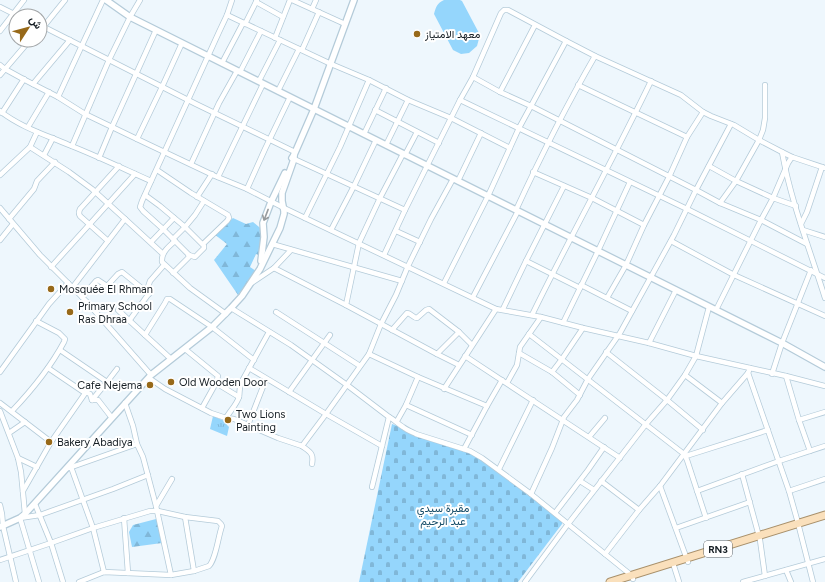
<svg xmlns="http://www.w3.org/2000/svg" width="825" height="582" viewBox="0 0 825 582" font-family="Figtree,Vazirmatn,sans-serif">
<defs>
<pattern id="forest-firs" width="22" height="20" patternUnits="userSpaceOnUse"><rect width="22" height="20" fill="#95d6fc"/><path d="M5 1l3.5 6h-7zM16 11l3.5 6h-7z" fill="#80b7d8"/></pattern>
<pattern id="cemetery-stones" width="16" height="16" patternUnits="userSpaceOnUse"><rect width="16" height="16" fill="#95d6fc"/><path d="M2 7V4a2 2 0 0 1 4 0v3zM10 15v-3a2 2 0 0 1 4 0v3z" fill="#80b7d8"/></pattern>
<pattern id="park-tufts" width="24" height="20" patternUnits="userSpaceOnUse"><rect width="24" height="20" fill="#95d6fc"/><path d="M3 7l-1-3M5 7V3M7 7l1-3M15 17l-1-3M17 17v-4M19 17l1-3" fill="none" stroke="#80b7d8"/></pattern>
</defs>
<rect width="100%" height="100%" fill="#eef7fd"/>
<path fill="#95d6fc" d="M444,0H460L462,1L480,35L477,46L469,53L461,54L453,50L434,14C436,7 437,3 444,0Z"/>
<g fill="url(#forest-firs)">
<path d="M233,218L246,224L253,222L265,232L261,256L256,254L250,267L256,271L238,295L214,260L227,244L214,234Z"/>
<path d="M156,519L159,526L162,543L132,547L129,532L133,525Z"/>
</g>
<path fill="url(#cemetery-stones)" d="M392,424L476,454L562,520V524L518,582H359Z"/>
<path fill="url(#park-tufts)" d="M213,416L227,422V425L229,427L227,436L210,429Z"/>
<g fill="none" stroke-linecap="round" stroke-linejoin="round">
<defs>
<g id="minor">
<path d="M292,0L345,24"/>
<path d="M256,2L283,17"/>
<path d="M0,7L18,16"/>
<path d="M312,9L316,0"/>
<path d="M227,15L331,64L369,80L408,100L451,118L510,148"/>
<path d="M245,24L257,0"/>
<path d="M40,25L196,104L295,152"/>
<path d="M40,28L44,26L65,0"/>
<path d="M0,31L24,0"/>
<path d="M275,38L290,0"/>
<path d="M302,50L319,12"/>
<path d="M222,63L243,23"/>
<path d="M0,65L5,69L25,80L58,97L85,114L137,139L162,87L182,43"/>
<path d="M240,72L261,31"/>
<path d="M0,75L30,40"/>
<path d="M473,77L500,92L531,106L566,41"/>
<path d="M259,81L280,40"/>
<path d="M33,84L70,40"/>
<path d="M578,85L687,137"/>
<path d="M278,91L299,49"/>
<path d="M500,92L535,25"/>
<path d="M58,97L103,0"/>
<path d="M460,100L687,209L825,278"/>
<path d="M375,110L439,143"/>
<path d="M0,111C20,127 46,135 69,145C97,156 124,169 151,181"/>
<path d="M2,113L24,79"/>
<path d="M28,127L49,92"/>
<path d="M364,134L386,88"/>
<path d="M137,139L215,176L247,189L284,208L305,218L496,309L541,317L583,328L649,343L696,356L786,376L825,386"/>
<path d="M386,145L408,100"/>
<path d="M72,146L109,60L130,17L140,0"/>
<path d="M30,147L69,172L92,189L125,219L72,288"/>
<path d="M782,152C791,202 810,250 825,298"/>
<path d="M403,154L380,198L359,243L346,305L437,354L459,332"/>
<path d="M44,155L53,138"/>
<path d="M405,155L417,132"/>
<path d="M99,158L112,127L156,30"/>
<path d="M292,158L405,210"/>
<path d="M191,164L219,103L237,71"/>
<path d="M709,166L736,181L773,198L796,206"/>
<path d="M157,170L191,193L228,215L229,218L227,221L203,244"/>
<path d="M533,172L592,198L644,225"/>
<path d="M0,175L30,147L37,132"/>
<path d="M218,177L263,84"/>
<path d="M458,181L481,133"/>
<path d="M247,189L265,149L290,97"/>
<path d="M145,195L160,206L185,227L195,215L204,201"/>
<path d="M197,197L212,174"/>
<path d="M720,203L736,181L759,140L763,130L765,118V85"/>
<path d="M0,208L40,255L86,301L151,375"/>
<path d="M516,210C540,158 566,106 595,56"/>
<path d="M305,218L340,147L369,80"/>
<path d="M9,219L34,189L37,181L55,162"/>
<path d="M125,219L163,254"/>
<path d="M801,224L807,212L822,167"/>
<path d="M331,230L354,186L376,140"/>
<path d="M803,230L825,237"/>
<path d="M396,231L420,242"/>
<path d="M173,239L185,227L204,246V248L195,257L189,255"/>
<path d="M0,240L13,224"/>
<path d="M108,241L80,216C78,213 79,212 80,209L119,166"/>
<path d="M671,241L734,275L825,316"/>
<path d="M151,242L174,218"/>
<path d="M272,244L402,281"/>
<path d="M384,255L405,210L460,100L473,77L501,13L504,10H508L566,41L595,56L681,95L703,112L711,116L734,125L759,140L782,152L792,157L825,168"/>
<path d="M526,261L580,288"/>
<path d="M51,267L135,174"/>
<path d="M274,268L291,250"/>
<path d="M173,273L189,257L188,254L175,241"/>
<path d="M444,283L488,196L519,128L531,106L696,190L720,203L761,220L807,244"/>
<path d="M250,284L274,268L346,305"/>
<path d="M581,285L632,311"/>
<path d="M82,297L96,281L98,280L107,286L118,274L122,272L149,294"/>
<path d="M473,297L518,211"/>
<path d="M607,298L626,265L644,225L669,177L687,137L703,112"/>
<path d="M231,308L291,345L347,385L389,417C395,420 398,424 403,427C407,430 412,432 416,434L470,451L482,458L531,494L605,554L631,575L633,579"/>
<path d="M503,309L526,261L564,186"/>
<path d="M118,310L145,335L171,359"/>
<path d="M716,310L761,220L773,198L788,163L792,157"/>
<path d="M276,312L360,366"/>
<path d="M226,314L190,288L162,262C161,253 168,247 175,241L163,229L143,211L140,207L142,201L219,32L227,15L232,0"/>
<path d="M532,315C570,237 613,160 651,81"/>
<path d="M129,321L150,292L148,287L150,281L164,265"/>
<path d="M563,323L598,251L630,182"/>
<path d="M392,330L407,313C411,313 413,318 417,318L426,310L429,309L459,332L472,345"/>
<path d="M529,334L684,454L687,460L706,518"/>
<path d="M145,335L165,303L167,299H170L212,327L254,360"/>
<path d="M649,343L676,290"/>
<path d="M185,349L218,376L216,383L202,408"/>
<path d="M60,350L107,382L92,400"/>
<path d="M606,352L667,400L703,430"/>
<path d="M519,353L552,372L580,395"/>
<path d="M369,354L418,377L487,406"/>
<path d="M437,354L459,365"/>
<path d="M465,356L620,458"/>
<path d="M48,368L85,393"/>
<path d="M249,368L326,414L382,446"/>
<path d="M0,372L49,304L68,283"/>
<path d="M552,372L562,359L583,328"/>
<path d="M748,373L789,491L798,523L813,582"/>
<path d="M772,374L782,343L811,270"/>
<path d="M685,375L722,403"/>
<path d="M786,376L799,420L810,451"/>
<path d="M149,378L165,389L211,413L226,418L234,419L278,438L302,446"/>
<path d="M107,382L117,369"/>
<path d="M216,383L239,397"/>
<path d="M507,383L517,365L520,347L541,317"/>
<path d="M444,389L496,309"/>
<path d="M289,392L330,335"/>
<path d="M0,403L51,442L86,392L90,394L92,400H98L112,418"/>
<path d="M125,403L133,426L137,444L143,457L156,506L171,575"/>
<path d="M406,405L472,435"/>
<path d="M0,411L18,458L21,472L25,514"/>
<path d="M12,411C32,390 50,368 64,342L65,339L59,333L36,321"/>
<path d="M226,418C230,411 237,404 239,397C240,392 239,388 241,383L269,332"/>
<path d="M799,420L825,412"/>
<path d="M397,421L406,405L418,377"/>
<path d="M248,425L266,379"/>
<path d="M9,433L25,422"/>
<path d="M589,437L605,418"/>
<path d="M464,449L487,406L502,380"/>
<path d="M686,456L768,430"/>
<path d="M18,458L37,467"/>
<path d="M312,464C314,453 310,452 302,446L326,414L369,354L381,324L396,295L408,266L431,219L453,179"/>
<path d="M71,467L93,528L104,572"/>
<path d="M69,468L137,444"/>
<path d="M499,469L533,400"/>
<path d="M742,474L760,540L765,576"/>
<path d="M580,481L594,490"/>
<path d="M601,481L639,510"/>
<path d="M660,486L688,562"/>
<path d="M372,487L389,417"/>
<path d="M23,491L51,442"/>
<path d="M697,491L779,461L825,446"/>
<path d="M789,491L825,479"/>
<path d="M531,494L552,448L564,417L577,400L588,379L620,333L674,235L696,190L731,124"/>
<path d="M35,504L51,543L63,582"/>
<path d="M0,505L2,514L3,526L16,582"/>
<path d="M156,506L172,479"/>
<path d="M555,513L588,470L604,447"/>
<path d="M185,517L194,571"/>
<path d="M124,518L128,573"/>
<path d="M676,528L750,502"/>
<path d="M605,554L639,510L660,486L722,403L748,373L750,368"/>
<path d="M0,560L51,543L93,528L150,511H158L185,517L218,521L221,524L222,526C218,537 216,559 209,566L194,571L171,575L104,572L79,582"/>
<path d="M673,563L679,582"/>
<path d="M786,570L791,582"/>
<path d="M39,582L20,518L40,515L113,489L148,475"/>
<path d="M525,582L568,524L646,424L667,400L685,375L696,356L709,307"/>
<path d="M743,582L825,559"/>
</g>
<g id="tertiary">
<path d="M106,0L130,17L782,343L825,367"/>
<path d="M292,158L294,155L314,109L354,0"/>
<path d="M261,261L264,237L263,223L271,202L285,173"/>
<path d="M0,527L20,518L25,514L151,375L212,327L231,308L242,296L260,269L280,228L284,214V211L282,201V193L294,159V155"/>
</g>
<path id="primary" d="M610,582L825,515"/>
</defs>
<use href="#minor" stroke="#b4cbd9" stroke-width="6"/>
<use href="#tertiary" stroke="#b4cbd9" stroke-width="8"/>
<use href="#primary" stroke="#a8906b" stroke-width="9"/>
<use href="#minor" stroke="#fff" stroke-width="4.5"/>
<use href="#tertiary" stroke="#fff" stroke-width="5.5"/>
<use href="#primary" stroke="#fae0bc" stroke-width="7"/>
</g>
<defs><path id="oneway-shaft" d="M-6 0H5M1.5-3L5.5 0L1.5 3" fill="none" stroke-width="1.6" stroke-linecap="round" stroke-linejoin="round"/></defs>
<use stroke="#979b9d" href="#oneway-shaft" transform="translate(266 215) rotate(111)"/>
<g fill="#976919" stroke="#fff" stroke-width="1.5">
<circle cx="417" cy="34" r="4"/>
<circle cx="51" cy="289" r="4"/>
<circle cx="70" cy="312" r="4"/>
<circle cx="171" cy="382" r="4"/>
<circle cx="150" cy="385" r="4"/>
<circle cx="228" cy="420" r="4"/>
<circle cx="49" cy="442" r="4"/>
</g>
<g text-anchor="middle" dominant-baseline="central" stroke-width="4" stroke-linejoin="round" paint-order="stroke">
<rect fill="#fff" stroke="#5d6367" stroke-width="1" x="704" y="541" width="28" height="16" rx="3"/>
<g font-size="10" font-weight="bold" fill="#182026">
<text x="718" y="549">RN3</text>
</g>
<g font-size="11" fill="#182026" stroke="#fff" text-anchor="start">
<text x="425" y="34">معهد الامتياز</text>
<text x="59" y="289">Mosquée El Rhman</text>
<text x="78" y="306">Primary School<tspan x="78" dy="13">Ras Dhraa</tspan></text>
<text x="179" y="382">Old Wooden Door</text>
<text x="142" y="385" text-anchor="end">Cafe Nejema</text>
<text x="236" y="414">Two Lions<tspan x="236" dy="13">Painting</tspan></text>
<text x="57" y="442">Bakery Abadiya</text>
</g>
<g font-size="11" fill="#164d69" stroke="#fff">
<text x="443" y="508">مقبرة سيدي<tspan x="443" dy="13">عبد الرحيم</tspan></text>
</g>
</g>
<g transform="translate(28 28) rotate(54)"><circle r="19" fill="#ffffff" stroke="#a3a6a8"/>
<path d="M0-3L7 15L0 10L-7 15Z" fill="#976919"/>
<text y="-6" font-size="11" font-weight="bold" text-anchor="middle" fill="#182026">ش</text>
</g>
</svg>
